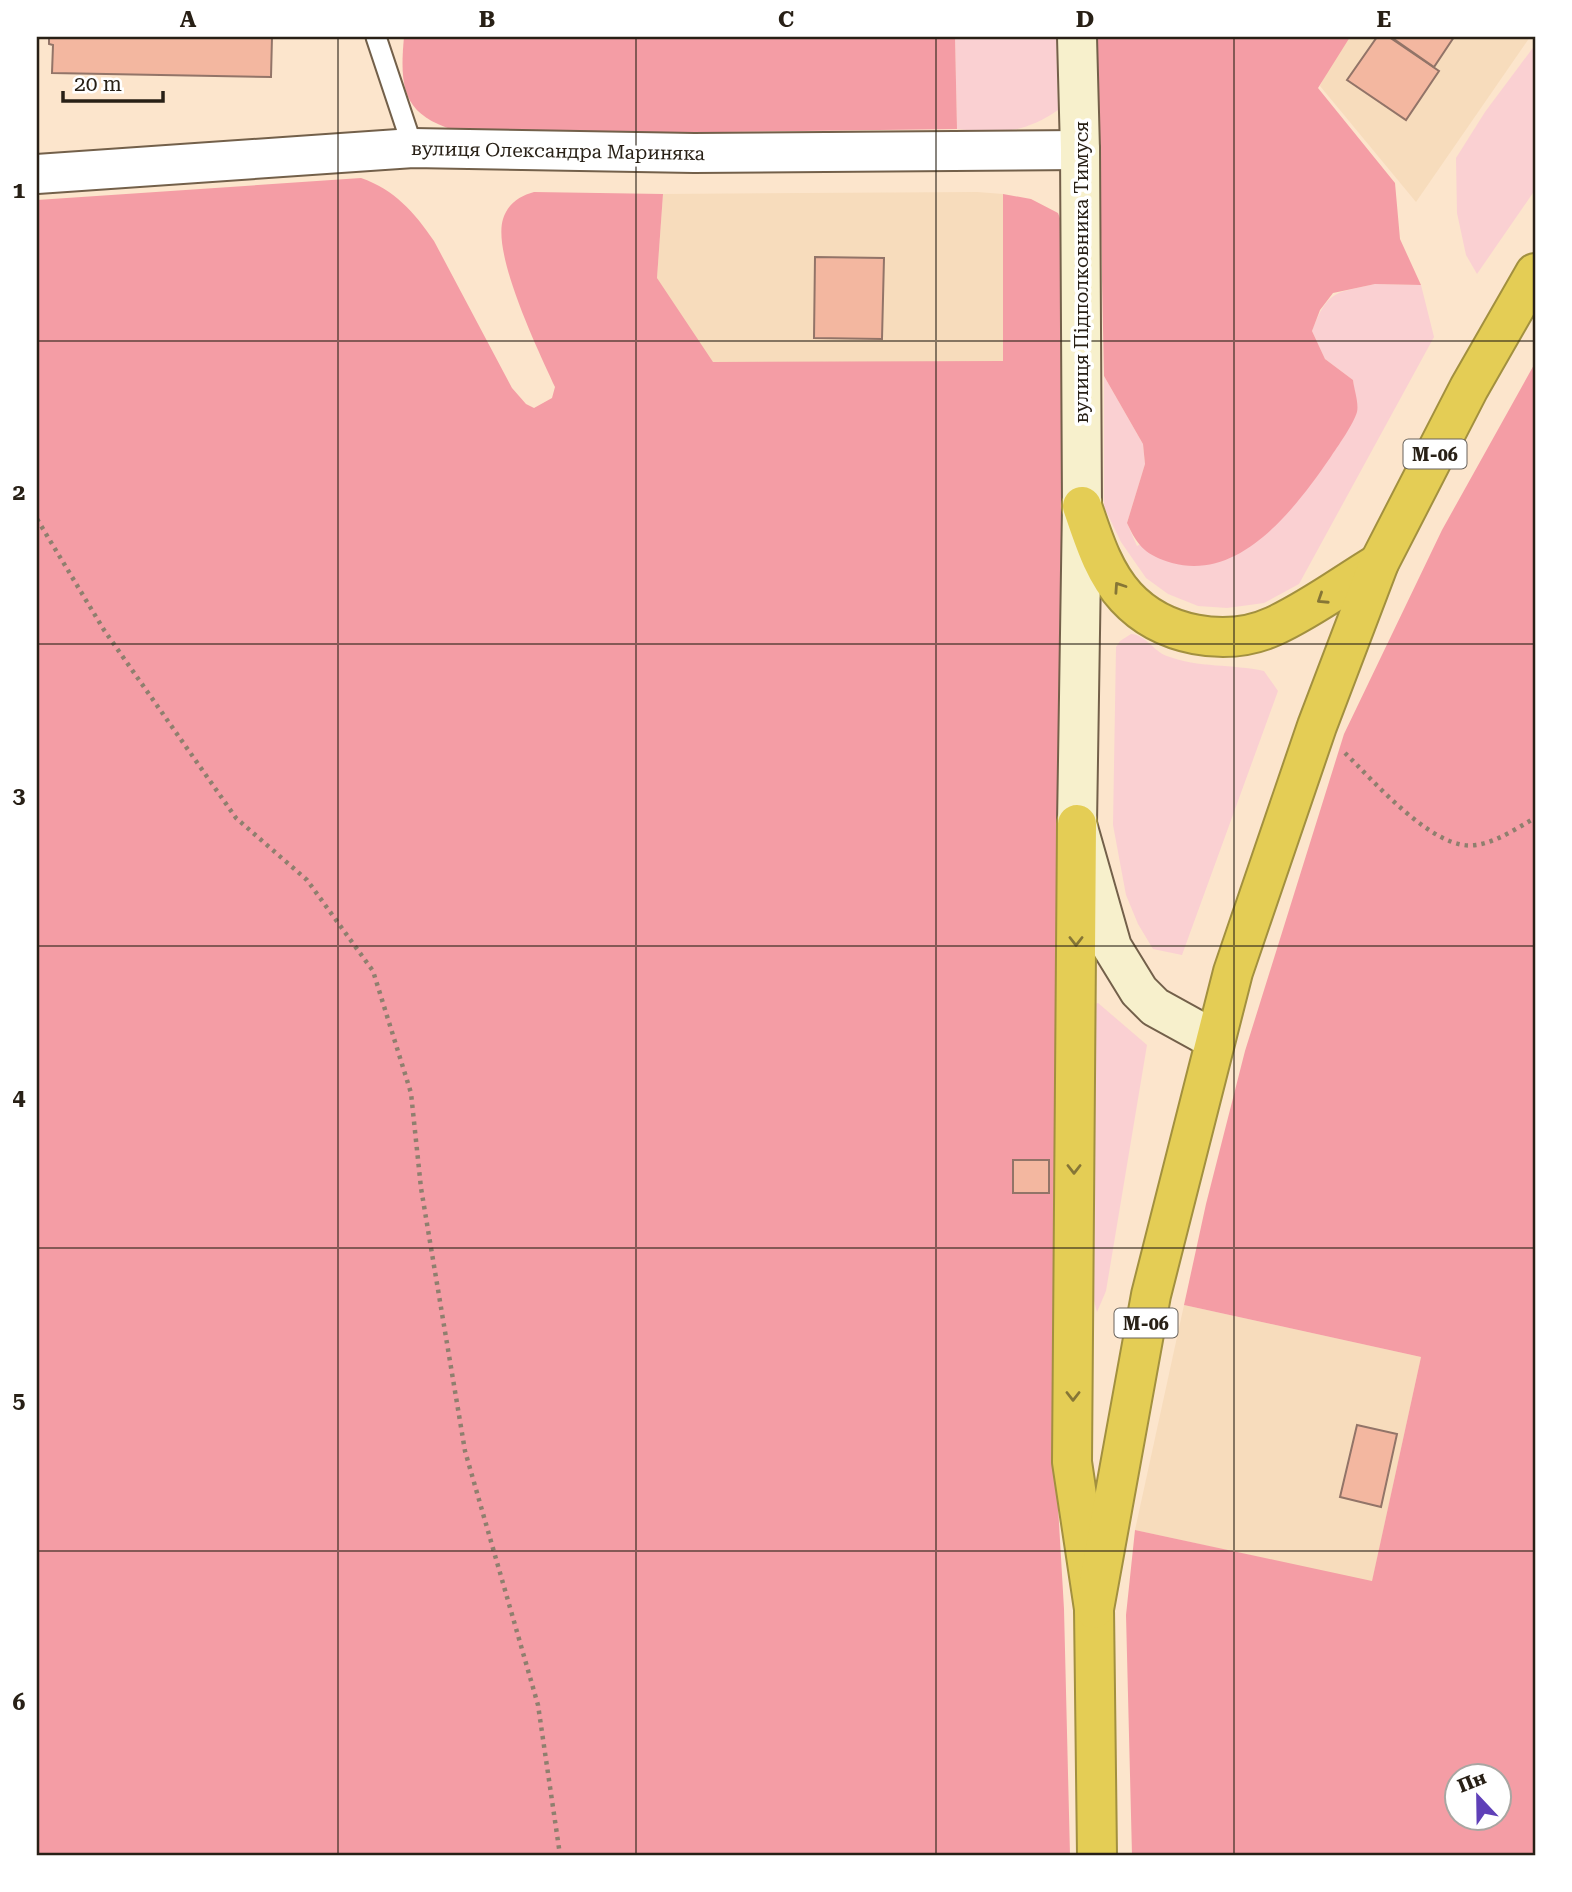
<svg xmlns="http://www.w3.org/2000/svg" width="1572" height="1892" viewBox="0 0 1572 1892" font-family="'Roboto Serif',serif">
<rect width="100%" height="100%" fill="#fce5cc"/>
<g fill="#f7dcbc">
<path d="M1344,37H1530L1416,202L1320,86Z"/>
<path d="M977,192L1003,194V506L713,507L657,278L663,194Z"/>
<path d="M1184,1305L1421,1357L1372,1582L1135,1530Z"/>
</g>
<g fill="#fad0d2">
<path d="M955,37H1056L1058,110C1023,134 998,134 957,129Z"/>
<path d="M1535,45V190L1477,274L1466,255L1457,213L1456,158L1485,112Z"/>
<path d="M1375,284L1421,285L1434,337L1299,584L1264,603L1227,608L1198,606L1168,594L1146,578L1121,542L1104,507V376L1143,444L1145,464L1127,523L1137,546L1340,442L1357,411L1353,380L1325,359L1312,331C1328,290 1335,293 1375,284Z"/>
<path d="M1131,634C1146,635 1153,651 1167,656C1198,668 1233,664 1264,671L1278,691L1182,955L1153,949L1138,924L1126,895L1113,825L1116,647L1120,641Z"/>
<path d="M1098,1003L1147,1045L1106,1291L1097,1312L1090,1286L1093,1005Z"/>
</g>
<g fill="#f49da5" fill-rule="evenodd">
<path d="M404,37H955L957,129L471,135C408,119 398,99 404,37Z"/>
<path d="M1097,37H1350L1318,88L1395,183L1400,239L1421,285L1375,284L1333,293L1320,310L1312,331L1325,359L1353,380C1354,389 1359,403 1357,412C1353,425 1338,446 1330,458C1296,507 1241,582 1172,563C1146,555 1138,547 1127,523L1145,464L1143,444L1104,376Z"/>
<path d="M361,178C395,190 414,212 434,241L512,388L526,404L534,408L552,398L555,387C539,352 492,255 503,219C508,203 520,196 534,192L663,194L657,278L713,362L1003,361V194L1031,199L1058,213L1063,226L1065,508L1056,1294L1058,1506L1064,1609L1070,1855H37V200Z"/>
<path d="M1535,363V1855H1132L1126,1615L1135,1530L1372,1581L1421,1357L1184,1305L1206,1204L1245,1051L1344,734L1442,530ZM1456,1776H1498V1818H1456Z"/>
</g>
<g fill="#f3b7a0" stroke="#927468" stroke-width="2">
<path d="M49,37H272L271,77L52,73L53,45L49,44Z"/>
<path d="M1377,37H1389L1439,71L1406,120L1347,80Z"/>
<path d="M1391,37H1454L1434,67Z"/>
<path d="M815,257L884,258L882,339L814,338Z"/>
<rect x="1013" y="1160" width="36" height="33"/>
<path d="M1357,1425L1397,1434L1381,1507L1340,1497Z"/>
</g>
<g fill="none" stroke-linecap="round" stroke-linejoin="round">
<defs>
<path id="lane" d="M376,37L413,148"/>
<path id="street" d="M37,174L413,148L694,153L1080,150"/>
<path id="secondary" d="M1077,37L1080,150L1082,506L1077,824L1112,947L1139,991L1155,1007L1215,1040"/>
<g id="highway">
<path d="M1082,506C1093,538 1103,572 1126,597C1162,636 1226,648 1274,626C1311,609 1344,584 1379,563"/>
<path d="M1077,824L1072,1462L1094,1609L1097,1855"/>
<path d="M1094,1609L1151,1295L1233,972L1317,726L1379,563L1469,388L1535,273"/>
</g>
</defs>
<use href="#lane" stroke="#73604a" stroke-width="23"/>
<use href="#street" stroke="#73604a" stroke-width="42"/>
<use href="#secondary" stroke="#73604a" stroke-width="42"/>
<use href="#highway" stroke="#a2903f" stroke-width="42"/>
<g stroke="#8f7f6e" stroke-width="4.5" stroke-dasharray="3.5 5" stroke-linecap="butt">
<path d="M37,519L104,630L236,818L307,880L373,971L411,1093L421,1188L465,1451L538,1705L560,1855"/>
<path d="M1345,753C1374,781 1434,852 1476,845C1497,842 1517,828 1535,818"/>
</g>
<use href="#lane" stroke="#fff" stroke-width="19"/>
<use href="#street" stroke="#fff" stroke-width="38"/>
<use href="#secondary" stroke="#f7f0cc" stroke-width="38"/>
<use href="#highway" stroke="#e4cd55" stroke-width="38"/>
</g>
<defs><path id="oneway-chevron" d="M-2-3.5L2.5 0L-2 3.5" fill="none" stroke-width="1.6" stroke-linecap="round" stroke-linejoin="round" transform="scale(1.75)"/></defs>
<g stroke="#867636">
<use href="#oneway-chevron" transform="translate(1119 587) rotate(-124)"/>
<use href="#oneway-chevron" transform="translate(1322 599) rotate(147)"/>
<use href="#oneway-chevron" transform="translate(1076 941) rotate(90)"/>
<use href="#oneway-chevron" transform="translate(1074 1169) rotate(90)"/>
<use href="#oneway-chevron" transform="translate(1073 1396) rotate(90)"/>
</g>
<path fill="none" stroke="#282016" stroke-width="2" stroke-opacity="0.55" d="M338,37V1855M636,37V1855M936,37V1855M1234,37V1855M37,341H1535M37,644H1535M37,946H1535M37,1248H1535M37,1551H1535"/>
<g text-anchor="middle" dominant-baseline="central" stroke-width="7" stroke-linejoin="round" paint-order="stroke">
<g fill="#fff" stroke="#68635c" stroke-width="2">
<rect x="1403.5" y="439.5" width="63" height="29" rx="5"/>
<rect x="1114.5" y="1308.5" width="63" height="29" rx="5"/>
</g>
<g font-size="18" font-weight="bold" fill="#282016">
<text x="1435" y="454">М-06</text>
<text x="1146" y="1323">М-06</text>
</g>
<g font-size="19" fill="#282016" stroke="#fff">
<text transform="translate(558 151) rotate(1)">вулиця Олександра Мариняка</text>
<text transform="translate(1081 272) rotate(-90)">вулиця Підполковника Тимуся</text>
</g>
</g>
<rect width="1572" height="1892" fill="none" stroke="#ffffff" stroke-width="77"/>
<g transform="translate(1478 1797) rotate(338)"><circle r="33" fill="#ffffff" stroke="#a9a6a2" stroke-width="2"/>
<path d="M0-5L12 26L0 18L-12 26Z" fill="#5f40b8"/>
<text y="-10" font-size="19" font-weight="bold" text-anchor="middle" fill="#282016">Пн</text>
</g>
<path d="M63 91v10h100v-10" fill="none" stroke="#282016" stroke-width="3.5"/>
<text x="74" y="91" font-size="21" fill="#282016" stroke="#ffffff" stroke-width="5" paint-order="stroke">20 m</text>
<rect x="38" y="38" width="1496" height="1816" fill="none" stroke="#282016" stroke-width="2.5"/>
<g font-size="23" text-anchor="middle" font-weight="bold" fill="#282016">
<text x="188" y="27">A</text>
<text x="487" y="27">B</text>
<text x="786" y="27">C</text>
<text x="1085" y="27">D</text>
<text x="1384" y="27">E</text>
<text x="19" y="198">1</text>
<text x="19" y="500">2</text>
<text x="19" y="803">3</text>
<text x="19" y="1105">4</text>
<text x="19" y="1408">5</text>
<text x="19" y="1710">6</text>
</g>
</svg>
